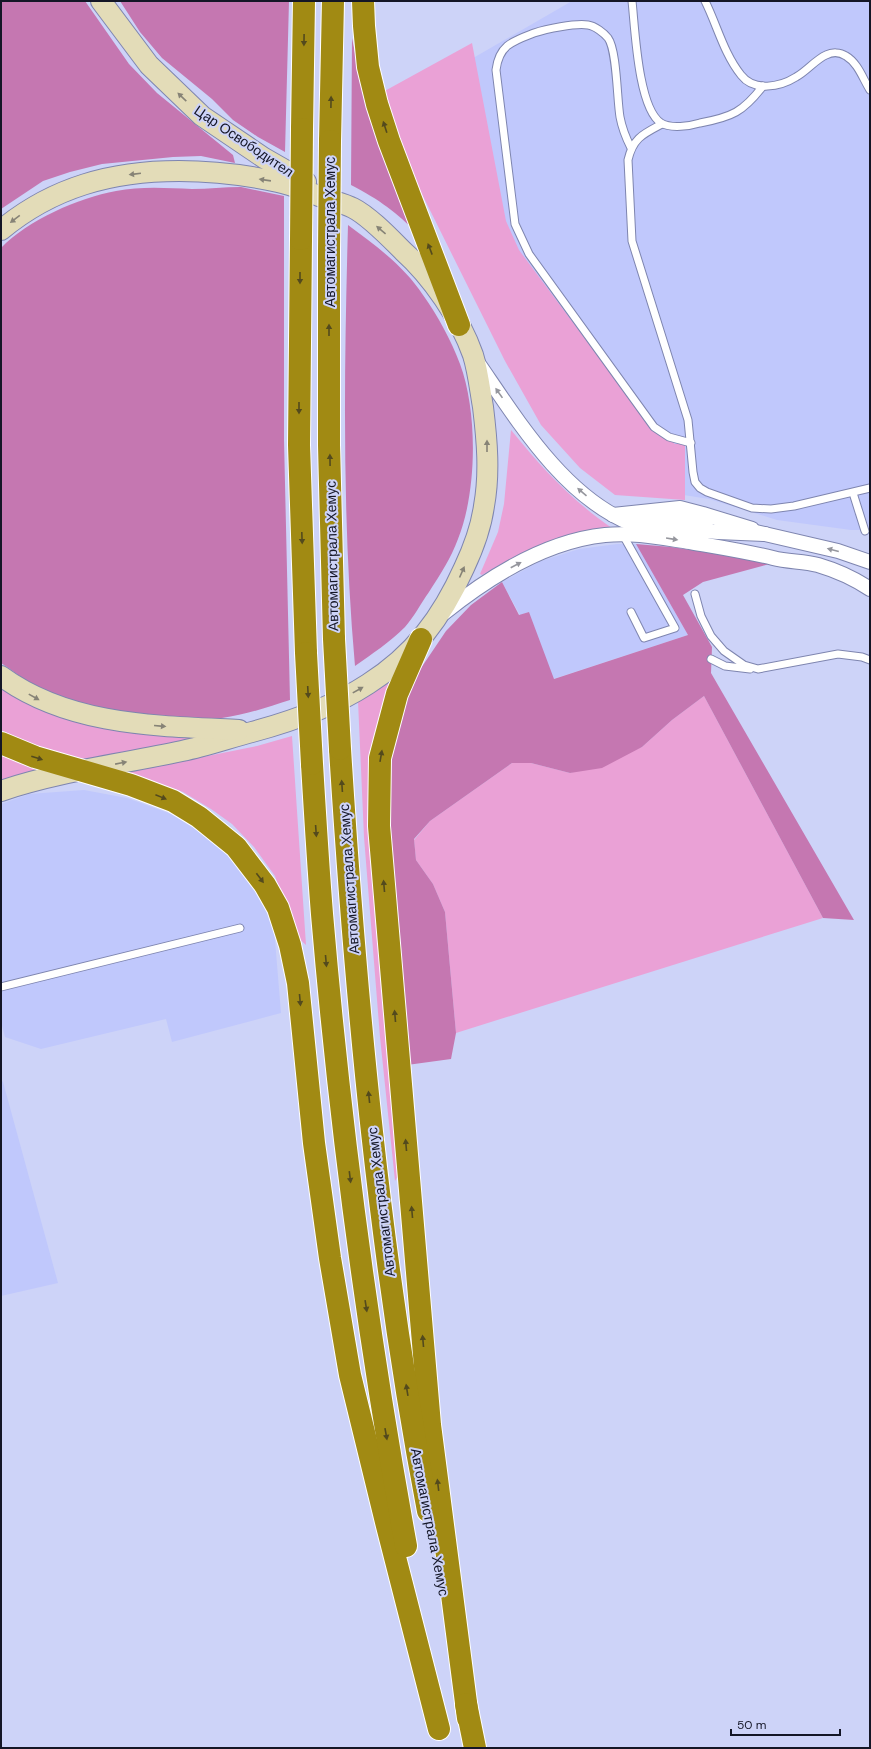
<svg xmlns="http://www.w3.org/2000/svg" width="871" height="1749" viewBox="0 0 871 1749" font-family="'DM Sans',sans-serif">
<rect width="100%" height="100%" fill="#cdd3f8"/>
<g fill="#c0c8fc">
<path d="M572,1H870V530H851L777,520L709,499L620,485L409,95Z"/>
<path d="M617,544H636L688,635L553,679L529,612L520,615L502,582L541,561L579,549Z"/>
<path d="M84,790L127,798L174,815L201,830L224,847L259,888L270,912L275,940L281,1013L172,1042L166,1019L41,1049L5,1037L1,1022V804L29,794Z"/>
<path d="M1,1080L3,1082L58,1283L1,1296Z"/>
</g>
<g fill="#eaa1d6">
<path d="M472,43L506,221L519,250L644,418L675,444H685V500L615,495L580,468L541,425L505,361L407,164L381,93Z"/>
<path d="M511,430C541,467 572,501 612,528C565,529 521,552 482,575L480,574L498,532L504,504Z"/>
<path d="M391,682L381,712L373,743L400,1172L395,1181L380,1037L364,837L358,701Z"/>
<path d="M1,686L166,735L197,739L93,760L55,754L26,743L1,730Z"/>
<path d="M704,696L823,918L456,1033L445,912L433,884L416,860L414,840L430,821L512,763H531L570,773L642,747L672,720Z"/>
<path d="M292,736L306,945L295,935L275,876L254,847L232,824L211,809L183,792L128,772L257,746Z"/>
<path d="M1,748L58,769L25,774L1,780Z"/>
</g>
<g fill="#c577b1">
<path d="M1,1H85L129,64L157,93L233,155L235,163L201,156L173,157L102,164L70,172L43,181L1,209Z"/>
<path d="M120,1H289L285,152L258,137L233,120L212,99L162,58L140,32Z"/>
<path d="M352,38L363,93L419,235C396,212 380,200 351,185Z"/>
<path d="M241,187L284,196V440L290,700C268,707 245,715 222,718C172,723 78,709 34,685C23,679 12,670 1,663V248C28,220 78,198 116,191C141,186 167,188 192,189C208,189 224,187 241,187Z"/>
<path d="M348,225C375,245 404,266 423,295C438,316 451,340 460,364C478,412 477,492 458,539C451,558 440,575 429,592C421,603 414,617 405,627C390,642 372,654 355,666C342,520 344,372 348,225Z"/>
<path d="M636,544L671,547L777,562L703,582L683,595L712,647L711,673L854,920L823,918L704,696L672,720L642,747L602,768L570,773L531,763H512L430,821L414,839L416,860L433,884L445,912L456,1033L451,1059L407,1065L389,830V777L397,725L417,674L446,631L471,605L502,582L519,615L529,612L554,679L688,635Z"/>
</g>
<g fill="none" stroke-linecap="round" stroke-linejoin="round">
<defs>
<g id="service">
<path d="M632,1C635,28 638,108 661,123C671,129 690,126 700,123C732,117 743,112 763,86"/>
<path d="M705,1C717,25 724,54 741,75C754,92 780,87 796,77C807,71 815,60 826,55C832,52 840,52 846,56C858,63 863,79 870,90"/>
<path d="M662,124C643,134 633,138 628,160L632,241L688,420L693,472L695,482L700,488L707,492L752,508L771,509L794,506L870,488"/>
<path d="M631,148C626,138 622,128 620,117C617,100 617,50 608,38C604,33 595,26 588,25C575,23 546,29 534,33C513,41 499,45 496,70L515,224L529,254L654,427L669,437L691,443"/>
<path d="M853,493L865,531"/>
<path d="M623,535L675,628L644,638L631,612"/>
<path d="M695,594L701,616L711,636L724,651L744,665L758,669L838,654L862,657L870,660"/>
<path d="M711,659L725,666L750,669"/>
<path d="M1,987L240,928"/>
</g>
<g id="minor">
<path d="M478,363C518,421 564,497 632,524C641,528 655,527 665,528C698,531 731,533 765,534"/>
<path d="M613,515L680,508L703,514L752,529"/>
<path d="M646,517L677,518L706,523"/>
<path d="M756,532L838,551L870,562"/>
<path d="M444,613C490,576 546,541 605,535C634,532 662,538 690,542C718,547 745,551 773,558C788,562 803,561 818,565C835,570 855,579 870,589"/>
</g>
<g id="secondary">
<path d="M101,1L149,65L202,116L264,158L306,182"/>
<path d="M1,230C53,187 112,171 179,171C212,171 246,175 278,182C293,185 307,192 322,197C332,201 343,203 353,208C369,216 390,238 403,251C432,277 460,318 473,355C478,371 480,390 483,407C487,440 490,473 484,506C481,528 473,549 464,568C442,617 414,655 368,684C333,707 293,721 252,732C229,738 206,746 182,751C122,764 60,771 1,791"/>
<path d="M1,676C69,726 158,726 239,730"/>
</g>
<g id="motorway">
<path d="M363,1L364,26L368,67L377,104L389,141L459,325"/>
<path d="M302,129L304,1"/>
<path d="M330,141L333,1"/>
<path d="M301,239L299,445L306,653"/>
<path d="M329,251V445L334,639"/>
<path d="M421,639L397,694L380,758L379,826L430,1425L468,1718"/>
<path d="M1,743L35,757L131,785L173,801L199,817L236,847L265,885L278,908L290,945L298,983L314,1143L330,1258L350,1375L387,1526L439,1729"/>
<path d="M340,749C356,1005 380,1260 428,1511"/>
<path d="M312,764C315,814 318,864 322,914C340,1126 368,1337 406,1546"/>
<path d="M466,1704L475,1748"/>
</g>
</defs>
<use href="#service" stroke="#7e85af" stroke-width="9"/>
<use href="#minor" stroke="#7e85af" stroke-width="16"/>
<use href="#secondary" stroke="#7e85af" stroke-width="22"/>
<use href="#motorway" stroke="#fff" stroke-width="24"/>
<use href="#service" stroke="#fff" stroke-width="7"/>
<use href="#minor" stroke="#fff" stroke-width="14"/>
<use href="#secondary" stroke="#e3dcb8" stroke-width="20"/>
<use href="#motorway" stroke="#a18a13" stroke-width="22"/>
<defs>
<g id="motorway-bridge">
<path d="M301,239L302,129"/>
<path d="M329,251L330,141"/>
<path d="M334,639L340,749"/>
<path d="M306,653L312,764"/>
</g>
</defs>
<use href="#motorway-bridge" stroke="#fff" stroke-width="24" stroke-linecap="butt"/>
<use href="#motorway-bridge" stroke="#a18a13" stroke-width="22"/>
</g>
<defs><path id="oneway-solid" d="M-6-.8H1V-3.2L6.5 0L1 3.2V.8H-6Z"/></defs>
<g fill="#534a1d">
<use href="#oneway-solid" transform="translate(304 40) rotate(91)"/>
<use href="#oneway-solid" transform="translate(331 102) rotate(-89)"/>
<use href="#oneway-solid" transform="translate(385 127) rotate(-108)"/>
<use href="#oneway-solid" transform="translate(430 249) rotate(-111)"/>
<use href="#oneway-solid" transform="translate(300 278) rotate(90)"/>
<use href="#oneway-solid" transform="translate(329 330) rotate(-90)"/>
<use href="#oneway-solid" transform="translate(299 408) rotate(90)"/>
<use href="#oneway-solid" transform="translate(330 460) rotate(-91)"/>
<use href="#oneway-solid" transform="translate(302 538) rotate(88)"/>
<use href="#oneway-solid" transform="translate(308 692) rotate(87)"/>
<use href="#oneway-solid" transform="translate(381 756) rotate(-80)"/>
<use href="#oneway-solid" transform="translate(37 758) rotate(18)"/>
<use href="#oneway-solid" transform="translate(342 786) rotate(-94)"/>
<use href="#oneway-solid" transform="translate(161 797) rotate(22)"/>
<use href="#oneway-solid" transform="translate(316 831) rotate(86)"/>
<use href="#oneway-solid" transform="translate(260 878) rotate(53)"/>
<use href="#oneway-solid" transform="translate(384 886) rotate(-95)"/>
<use href="#oneway-solid" transform="translate(326 961) rotate(85)"/>
<use href="#oneway-solid" transform="translate(300 1000) rotate(85)"/>
<use href="#oneway-solid" transform="translate(395 1016) rotate(-95)"/>
<use href="#oneway-solid" transform="translate(369 1097) rotate(-96)"/>
<use href="#oneway-solid" transform="translate(406 1145) rotate(-95)"/>
<use href="#oneway-solid" transform="translate(350 1177) rotate(83)"/>
<use href="#oneway-solid" transform="translate(412 1212) rotate(-95)"/>
<use href="#oneway-solid" transform="translate(366 1306) rotate(81)"/>
<use href="#oneway-solid" transform="translate(423 1341) rotate(-95)"/>
<use href="#oneway-solid" transform="translate(407 1390) rotate(-99)"/>
<use href="#oneway-solid" transform="translate(386 1434) rotate(80)"/>
<use href="#oneway-solid" transform="translate(438 1485) rotate(-97)"/>
</g>
<g fill="#868376">
<use href="#oneway-solid" transform="translate(182 97) rotate(-136)"/>
<use href="#oneway-solid" transform="translate(135 174) rotate(173)"/>
<use href="#oneway-solid" transform="translate(265 180) rotate(-172)"/>
<use href="#oneway-solid" transform="translate(15 219) rotate(143)"/>
<use href="#oneway-solid" transform="translate(381 230) rotate(-140)"/>
<use href="#oneway-solid" transform="translate(487 446) rotate(-90)"/>
<use href="#oneway-solid" transform="translate(462 572) rotate(-66)"/>
<use href="#oneway-solid" transform="translate(358 690) rotate(-29)"/>
<use href="#oneway-solid" transform="translate(34 697) rotate(29)"/>
<use href="#oneway-solid" transform="translate(160 726) rotate(5)"/>
<use href="#oneway-solid" transform="translate(121 763) rotate(-11)"/>
</g>
<g fill="#95969d">
<use href="#oneway-solid" transform="translate(499 393) rotate(-125)"/>
<use href="#oneway-solid" transform="translate(582 492) rotate(-139)"/>
<use href="#oneway-solid" transform="translate(672 539) rotate(9)"/>
<use href="#oneway-solid" transform="translate(833 550) rotate(-165)"/>
<use href="#oneway-solid" transform="translate(516 565) rotate(-28)"/>
</g>
<g text-anchor="middle" dominant-baseline="central" stroke-width="4" stroke-linejoin="round" paint-order="stroke">
<g font-size="14" fill="#141626" stroke="#cdd3f8">
<text transform="translate(244 141) rotate(34)">Цар Освободител</text>
<text transform="translate(330 232) rotate(-90)">Автомагистрала Хемус</text>
<text transform="translate(332 556) rotate(-91)">Автомагистрала Хемус</text>
<text transform="translate(349 879) rotate(-94)">Автомагистрала Хемус</text>
<text transform="translate(381 1202) rotate(-97)">Автомагистрала Хемус</text>
<text transform="translate(430 1522) rotate(79)">Автомагистрала Хемус</text>
</g>
</g>
<rect width="871" height="1749" fill="none" stroke="#141626" stroke-width="4"/>
<path d="M731 1729v6h109v-6" fill="none" stroke="#141626" stroke-width="2"/>
<text x="737" y="1729" font-size="12" fill="#141626" stroke="#cdd3f8" stroke-width="3" paint-order="stroke">50 m</text>
</svg>
